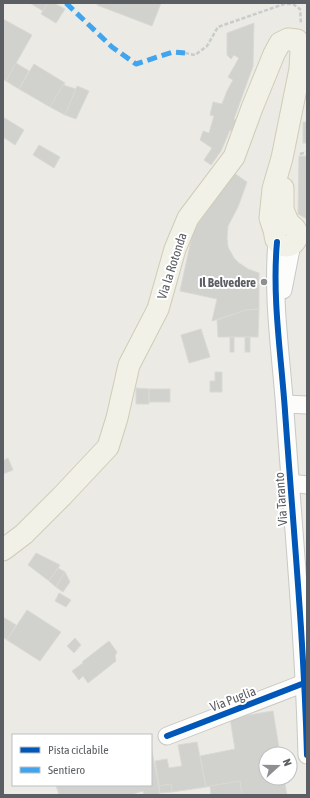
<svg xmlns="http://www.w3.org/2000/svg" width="310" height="798" viewBox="0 0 310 798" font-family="'Asap Condensed',sans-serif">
<rect width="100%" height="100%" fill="#ebeae5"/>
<g fill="#d1d1ce" stroke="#dad9d4">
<path d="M30,3H48L43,11Z"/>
<path d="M48,3H54L65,9L56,23L41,14Z"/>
<path d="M98,3H161L152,26L97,5Z"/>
<path d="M3,19L32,35L6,81L3,79Z"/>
<path d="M254,23L253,66L234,119L236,120L232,131L230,130L221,151L211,165L204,160L212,148L200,140L203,131L209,133L214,116L210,115L213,102L222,104L227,91L233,80L228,77L239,58L234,55L231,59L227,55V33Z"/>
<path d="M16,63L29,71L19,89L6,81Z"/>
<path d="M34,64L65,83L50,107L19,89Z"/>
<path d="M63,85L76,89L65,115L50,107Z"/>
<path d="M77,86L89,91L76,119L65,115Z"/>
<path d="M3,117L24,130L15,145L3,137Z"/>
<rect x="303" y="122" width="4" height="21"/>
<path d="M39,145L60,157L54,168L33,155Z"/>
<path d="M299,156H307V219L298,214Z"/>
<path d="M234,173L247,182L238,207L228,226L227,238L228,247L234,258L239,263L248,269L259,273V309L246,310L212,321L217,299L180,291L193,231Z"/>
<path d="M259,309L258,337H218L217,320L246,310Z"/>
<path d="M201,329L210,357L189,363L181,335Z"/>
<rect x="230" y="337" width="4" height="15"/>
<rect x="245" y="337" width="5" height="15"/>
<path d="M215,372H222V392H210V381H215Z"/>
<path d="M136,388L149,389V404H136Z"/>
<rect x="149" y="389" width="21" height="13"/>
<path d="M8,458L13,470L3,474V461Z"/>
<path d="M36,553L60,565L49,581L28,565Z"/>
<path d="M58,568L65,572L56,587L49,581Z"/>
<path d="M65,572L70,582L63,592L56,587Z"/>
<path d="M59,593L71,600L66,607L55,601Z"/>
<path d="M27,610L61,632L40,661L7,640Z"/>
<path d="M3,617L16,625L7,640L3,637Z"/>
<path d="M75,638L81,645L74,653L67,646Z"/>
<path d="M109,641L117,652L115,656L116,661L88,683L83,676L79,680L72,671L83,663L82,662Z"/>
<path d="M273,711L280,754H266V778H284L287,795H242L240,781L206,787L200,756L235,749L230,718Z"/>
<path d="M197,742L206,787L172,792L171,784L159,786L155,761L167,759L169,768L182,766L178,745Z"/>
<path d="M151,746L160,793L156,795H144L143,791L130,795H59L56,785H151Z"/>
<path d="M240,781L242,795H211L210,786Z"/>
<path d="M171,784L172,792L160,793L159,786Z"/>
</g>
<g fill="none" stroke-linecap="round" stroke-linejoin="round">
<defs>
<g id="minor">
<path d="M277,242C272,298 281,354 285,411C293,525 304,640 307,755"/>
<path d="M283,290L292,244"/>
<path d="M285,404L307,405"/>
<path d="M290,483L307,485"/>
<path d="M167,736L307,682"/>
</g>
<g id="major">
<path d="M283,188V210L289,224"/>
<circle cx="286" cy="235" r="11"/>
<path d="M3,550L24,534L62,496L108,447L117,418L129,365L158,309L175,249L188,218L234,157L252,108L274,54L280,43L288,39L297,40L301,50L300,69L282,158L273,189L270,218L275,233"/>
</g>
</defs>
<use href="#minor" stroke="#c8c8c7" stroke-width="19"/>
<use href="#major" stroke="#d1ccb5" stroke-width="23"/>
<g stroke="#c8ccca" stroke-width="2.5" stroke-dasharray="4 2" stroke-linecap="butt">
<path d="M185,53L195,55L207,46L218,27L284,4H293L300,9L301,24"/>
<path d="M300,154L307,152"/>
</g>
<use href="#minor" stroke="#fcfcfb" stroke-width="17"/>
<use href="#major" stroke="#f2f1e8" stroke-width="21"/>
<path stroke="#40a5ee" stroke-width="5" stroke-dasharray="10 5" stroke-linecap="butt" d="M66,3L112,47L136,64L173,52L185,53"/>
<defs>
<g id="cycleway">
<path d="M277,242C272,298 281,354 285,411C293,525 304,640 307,755"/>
<path d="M167,736L307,682"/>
</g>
</defs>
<use href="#cycleway" stroke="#fff" stroke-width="8"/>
<use href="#cycleway" stroke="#0057b8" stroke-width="6"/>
</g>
<circle fill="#8d8f90" stroke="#fff" stroke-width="1.5" cx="264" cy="282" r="4"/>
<g text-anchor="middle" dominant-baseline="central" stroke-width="4" stroke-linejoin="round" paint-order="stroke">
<g font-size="13" fill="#5b5e63" stroke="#fff">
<text transform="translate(172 266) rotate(-72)">Via la Rotonda</text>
<text transform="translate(281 499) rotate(-94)">Via Taranto</text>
<text transform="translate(233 699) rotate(-21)">Via Puglia</text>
</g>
<g font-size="13" font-weight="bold" fill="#5b5e63" stroke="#fff" text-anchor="end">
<text x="256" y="282">Il Belvedere</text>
</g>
</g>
<rect width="310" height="798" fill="none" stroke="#5b5e63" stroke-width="8"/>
<rect x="12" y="734" width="140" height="52" fill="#ffffff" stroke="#bdbfc1"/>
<rect x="20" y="747" width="20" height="6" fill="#0057b8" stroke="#bdbfc1"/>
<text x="48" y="754" font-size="12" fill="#5b5e63">Pista ciclabile</text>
<rect x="20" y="767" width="20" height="6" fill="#40a5ee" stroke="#bdbfc1"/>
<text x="48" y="774" font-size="12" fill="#5b5e63">Sentiero</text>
<g transform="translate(278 766) rotate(69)"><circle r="19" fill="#ffffff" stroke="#bdbfc1"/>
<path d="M0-3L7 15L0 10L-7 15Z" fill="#8d8f90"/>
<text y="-6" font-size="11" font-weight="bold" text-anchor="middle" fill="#5b5e63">N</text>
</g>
</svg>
